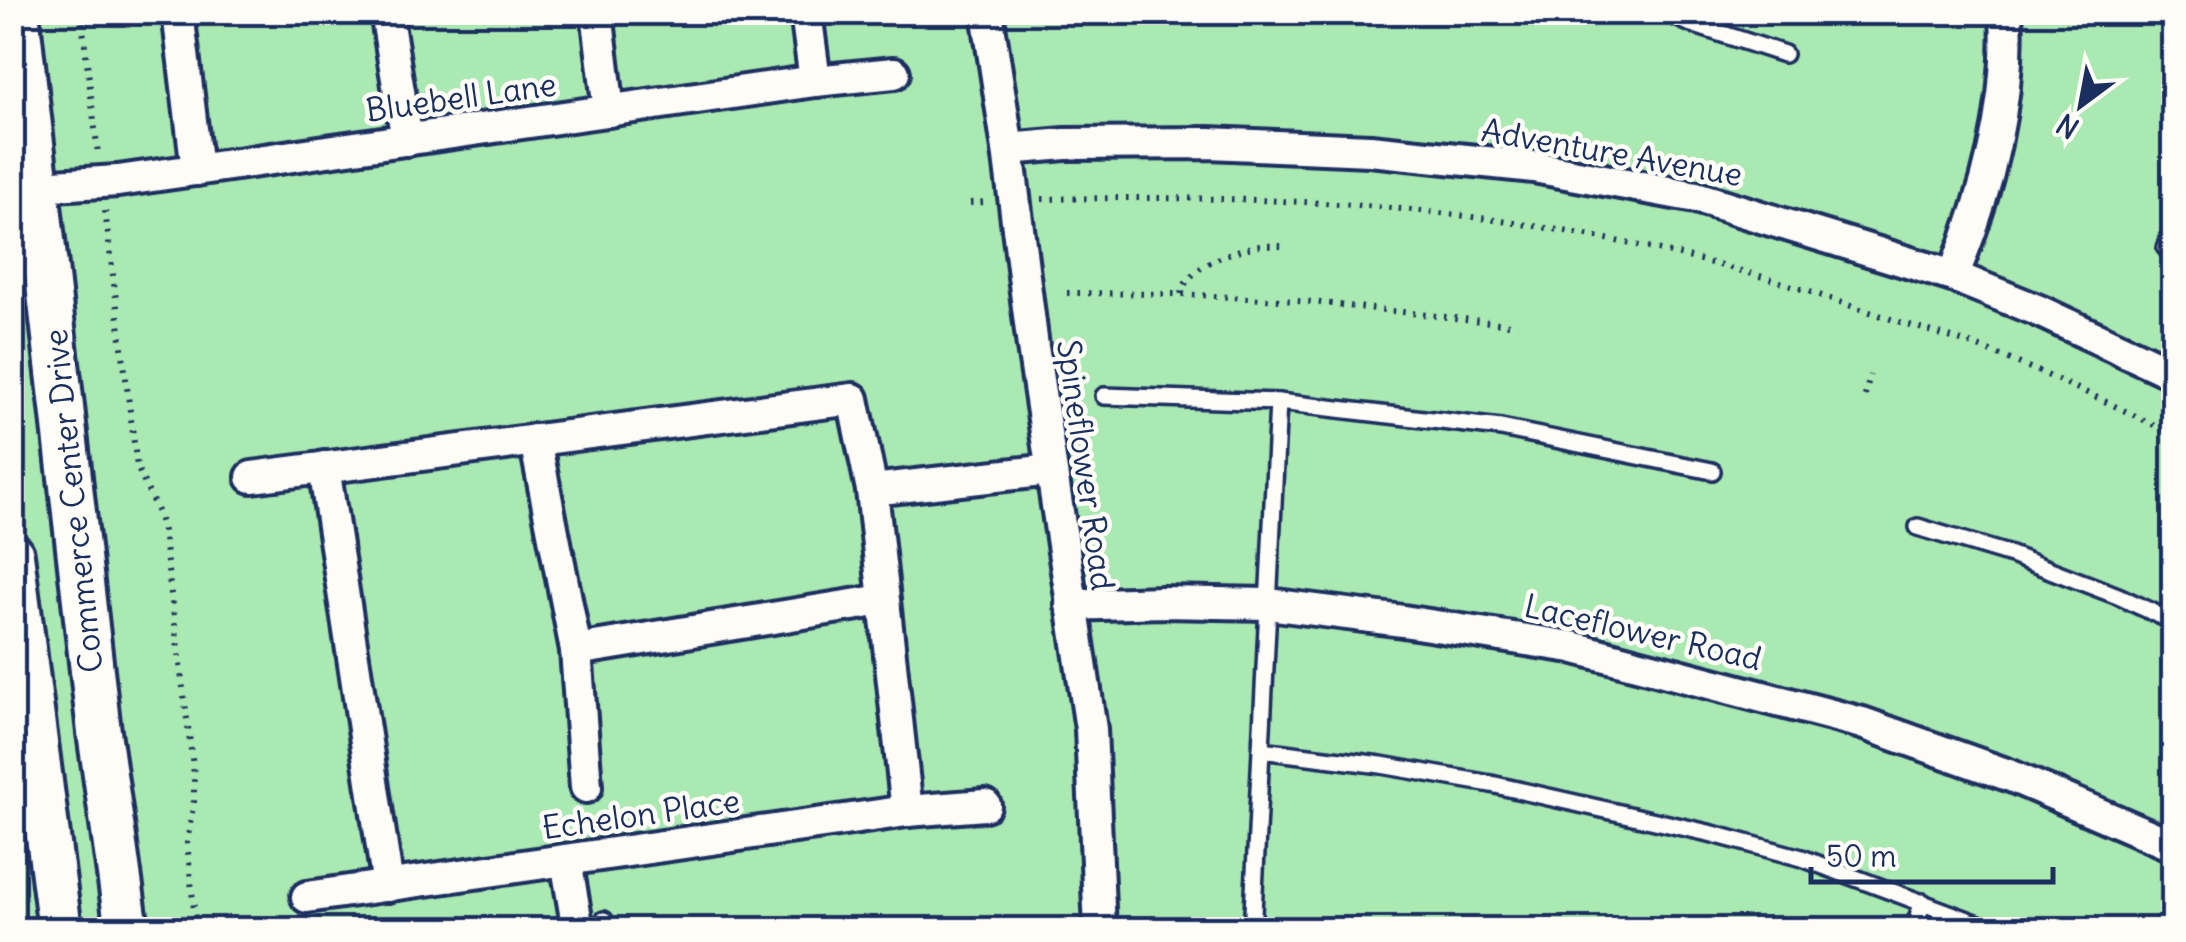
<svg xmlns="http://www.w3.org/2000/svg" width="2186" height="942" viewBox="0 0 2186 942" font-family="Delius,sans-serif">
<rect width="100%" height="100%" fill="#fdfcf7"/>
<filter id="ink" filterUnits="userSpaceOnUse"><feTurbulence type="fractalNoise" baseFrequency=".01" numOctaves="2"/><feDisplacementMap in="SourceGraphic" scale="20" xChannelSelector="R" yChannelSelector="G"/><feConvolveMatrix kernelMatrix="1 2 1 2 8 2 1 2 1" color-interpolation-filters="sRGB"/></filter>
<g filter="url(#ink)">
<rect fill="#aae9b1" stroke="#628c88" stroke-width="2.5" x="13" y="13" width="2160" height="916"/>
<g fill="none" stroke-linecap="round" stroke-linejoin="round">
<defs>
<g id="lane">
<path d="M1664,12L1689,23L1784,54"/>
<path d="M2166,248L2174,224"/>
<path d="M1104,396L1278,402L1501,428L1712,471"/>
<path d="M1918,527L2011,555L2118,596L2174,622"/>
<path d="M1261,750L1381,765L1491,784L1713,834L1802,858L1995,930"/>
<path d="M1253,913L1278,402"/>
<path d="M604,920L605,930"/>
<path d="M1913,930L1923,902"/>
</g>
<g id="street">
<path d="M178,12L197,170"/>
<path d="M386,12L407,140"/>
<path d="M597,12L609,111"/>
<path d="M806,12L815,81"/>
<path d="M987,12L1008,149L1033,347L1091,729L1100,930"/>
<path d="M1008,149L1065,144L1209,143L1370,150L1534,167L1696,197L1953,276L2039,311L2174,374"/>
<path d="M38,186L118,181L815,81L894,73"/>
<path d="M1953,276C1988,192 2011,104 2006,12"/>
<path d="M535,440L576,650L586,787"/>
<path d="M324,467L388,886"/>
<path d="M252,477L853,399L872,490L907,811"/>
<path d="M872,490L1051,470"/>
<path d="M1071,605L1162,602L1268,604L1403,621L1572,647L1862,723L2011,776L2174,846"/>
<path d="M576,650L883,600"/>
<path d="M566,860L578,930"/>
<path d="M307,897L907,811L985,805"/>
</g>
<g id="secondary">
<path d="M17,12L99,732L127,930"/>
<path d="M12,555L60,930"/>
</g>
</defs>
<use href="#lane" stroke="#1b2f5e" stroke-width="22"/>
<use href="#street" stroke="#1b2f5e" stroke-width="38"/>
<use href="#secondary" stroke="#1b2f5e" stroke-width="50"/>
<g stroke="#1b2f5e" stroke-width="6" stroke-dasharray="2.5 8" stroke-linecap="butt">
<path d="M81,12L98,154"/>
<path d="M1042,199C1208,196 1369,199 1534,226C1611,238 1689,256 1763,277C1802,288 1840,303 1879,315C1910,326 1942,334 1973,345C2041,371 2109,402 2174,435"/>
<path d="M970,203L985,202"/>
<path d="M105,211L137,467L158,513L163,531L194,774V801L187,842L196,930"/>
<path d="M1067,293L1181,294L1313,302L1517,325"/>
<path d="M1181,294C1187,268 1228,252 1252,247C1262,245 1274,246 1284,246"/>
<path d="M1865,396L1870,375"/>
</g>
<use href="#lane" stroke="#fdfcf7" stroke-width="15"/>
<use href="#street" stroke="#fdfcf7" stroke-width="30"/>
<use href="#secondary" stroke="#fdfcf7" stroke-width="42"/>
</g>
</g>
<g text-anchor="middle" dominant-baseline="central" stroke-width="9" stroke-linejoin="round" paint-order="stroke">
<g font-size="32" fill="#1b2f5e" stroke="#fdfcf7">
<text transform="translate(461 97) rotate(-8)">Bluebell Lane</text>
<text transform="translate(1612 152) rotate(10)">Adventure Avenue</text>
<text transform="translate(1086 465) rotate(82)">Spineflower Road</text>
<text transform="translate(73 501) rotate(-96)">Commerce Center Drive</text>
<text transform="translate(1643 632) rotate(13)">Laceflower Road</text>
<text transform="translate(641 814) rotate(-8)">Echelon Place</text>
</g>
</g>
<rect width="2186" height="942" fill="none" stroke="#fdfcf7" stroke-width="50"/>
<rect x="25" y="25" width="2136" height="892" fill="none" stroke="#1b2f5e" stroke-width="4" filter="url(#ink)"/>
<g transform="translate(2081 105) rotate(212)" stroke="#fdfcf7" stroke-width="8" paint-order="stroke">
<path d="M0-8L18 38L0 25L-18 38Z" fill="#1b2f5e"/>
<text y="-15" font-size="28" font-weight="bold" text-anchor="middle" fill="#1b2f5e">N</text>
</g>
<path d="M1811 867v15h242v-15" fill="none" stroke="#1b2f5e" stroke-width="5"/>
<text x="1826" y="867" font-size="30" fill="#1b2f5e" stroke="#fdfcf7" stroke-width="8" paint-order="stroke">50 m</text>
</svg>
